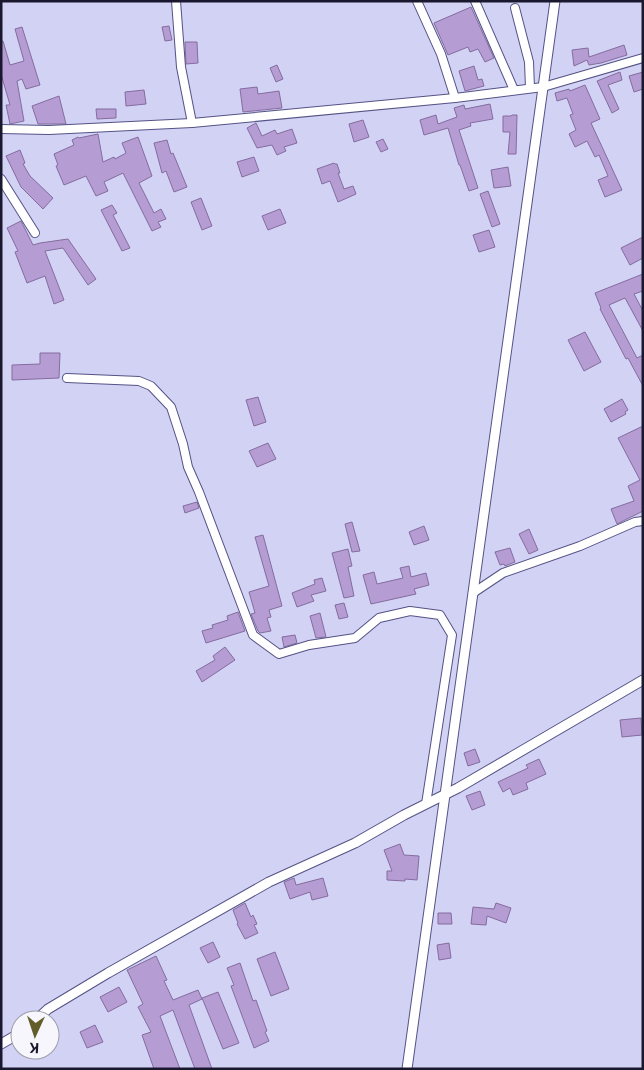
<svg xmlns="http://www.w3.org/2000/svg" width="644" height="1070" viewBox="0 0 644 1070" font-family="'Public Sans',sans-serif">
<rect width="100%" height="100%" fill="#d2d2f5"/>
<g fill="#b59cd2" stroke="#846c9f">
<path d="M471,7L494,58L485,62L478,49L470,52L468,47L448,55L434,23Z"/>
<path d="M169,26L172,40L165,41L162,27Z"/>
<path d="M22,27L40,85L26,89L22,79L17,81L24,121L10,124L6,105H10L1,74V41H3L10,65L24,61L15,29Z"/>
<path d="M185,42H197L198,63L186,64Z"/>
<path d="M624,45L627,55L601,63L589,65L587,60L574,66L572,50L588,48L589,57Z"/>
<path d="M277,65L283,79L276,82L270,68Z"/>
<path d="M474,66L478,80L482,79L484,86L465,91L459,71Z"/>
<path d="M620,72L622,80L608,85L619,109L612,113L597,81Z"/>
<path d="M643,72V89L634,92L629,76Z"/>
<path d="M585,85L600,119L591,123L622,190L605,197L598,180L608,176L599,155L595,157L587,141L575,147L569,134L576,130L570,115L573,114L567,98L557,101L555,93L569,89L570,91Z"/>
<path d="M257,87L258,94L279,91L282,108L243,112L240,89Z"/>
<path d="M144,90L146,104L126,106L125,92Z"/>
<path d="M59,96L66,124H38L32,106Z"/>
<path d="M490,104L493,119L470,123L471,126L459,130L478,188L469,191L460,165H459L448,128L424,135L420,120L436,115L438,124L457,117L454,108L464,105L465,109Z"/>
<path d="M96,109H116V118L97,119Z"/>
<path d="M512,115H517L516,154H508L510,132H503V116H511Z"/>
<path d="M363,120L369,137L354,142L349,124Z"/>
<path d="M256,123L262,136L275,130L277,134L292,129L297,143L284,147L286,151L277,155L272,145L257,148L247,128Z"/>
<path d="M98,134L103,162L114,157L115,159L126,153L122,143L138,137L152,176L139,183L154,213L161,209L166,219L158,222L161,227L152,231L123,173L104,182L108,191L96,196L86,176L64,185L56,166L58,165L54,154L74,145L72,140L78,137L79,138Z"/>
<path d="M383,139L388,149L381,152L376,142Z"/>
<path d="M167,140L171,154L173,153L187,187L174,192L166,171L162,173L154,143Z"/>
<path d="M20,150L25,163L23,164L30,176L53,198L43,209L21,187L6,156Z"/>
<path d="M254,157L259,171L242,177L237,162Z"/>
<path d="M334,163L335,164H337L340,173H338L344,189L353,186L356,194L338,202L330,181L322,184L317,169Z"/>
<path d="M508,167L511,186L494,188L491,170Z"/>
<path d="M488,191L500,224L492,227L480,194Z"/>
<path d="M201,198L212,226L202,230L191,202Z"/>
<path d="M112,205L117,213L113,215L130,248L122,251L101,210Z"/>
<path d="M280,209L286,223L268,230L262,216Z"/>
<path d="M21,221L33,245L40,243L68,239L96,279L88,285L63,248L45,251L64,300L54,304L45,276L27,283L15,252L18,251L7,228Z"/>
<path d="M489,230L495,247L479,252L473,235Z"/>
<path d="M643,237V258L630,265L621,248Z"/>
<path d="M643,274V291L634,294L643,311V331L625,298L609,305L637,358L643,355V386L628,358L626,359L600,309L601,308L595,293Z"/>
<path d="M585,332L601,362L584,371L568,340Z"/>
<path d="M40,353H60L59,378L12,380V365L40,364Z"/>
<path d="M258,397L266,422L254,426L246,400Z"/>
<path d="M622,399L628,410L625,412L626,414L611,422L604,409Z"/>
<path d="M643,426V511L617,524L611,509L634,501L628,486L640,480L618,438Z"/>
<path d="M268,443L276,459L257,467L249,451Z"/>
<path d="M197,502L199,508L185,513L183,506Z"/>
<path d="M352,522L360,551L352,552L345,524Z"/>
<path d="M424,526L429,540L414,545L409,532Z"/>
<path d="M529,529L538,550L529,554L519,534Z"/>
<path d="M263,535L282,606L269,610L271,617L267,618L271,631L260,633L258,631L251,614L255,613L249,592L269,586L255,537Z"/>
<path d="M510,548L515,562L505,566L504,564L500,565L495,552Z"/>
<path d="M348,549L352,566L348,567L354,596L344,598L332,553Z"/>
<path d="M409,566L411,577L426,573L429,585L414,589L416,594L371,604L363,575L374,572L377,584L403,578L400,568Z"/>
<path d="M322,578L326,591L311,595L314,601L297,607L292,593L315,584L314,580Z"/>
<path d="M344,603L348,617L339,619L335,605Z"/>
<path d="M238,612L245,631L206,643L202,631L213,628L212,625L228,620L227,616Z"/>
<path d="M320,613L326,637L316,638L310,616Z"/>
<path d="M295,635L297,643L284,647L282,637Z"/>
<path d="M225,647L235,660L202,682L196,671L215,660L213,656Z"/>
<path d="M641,718L642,735L622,737L620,720Z"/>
<path d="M475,749L480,762L468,766L464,753Z"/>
<path d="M539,759L546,774L526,783L528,789L513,795L510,788L503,792L498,782L528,768L526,765Z"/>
<path d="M480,791L485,805L472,810L466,796Z"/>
<path d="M400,844L404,855L419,856L417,880L405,879V881L387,880V871H392L384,850Z"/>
<path d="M294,878L296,885L323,878L328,896L312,900L310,892L290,899L284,882Z"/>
<path d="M245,903L251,917L253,915L257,924L254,925L258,933L245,939L237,924L238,923L233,910Z"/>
<path d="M496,903L511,908L506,923L487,916L486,925L471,924L473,907L494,909Z"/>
<path d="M438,913H451L452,924H438Z"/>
<path d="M213,942L220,957L208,963L200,948Z"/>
<path d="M449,943L451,958L439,960L437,945Z"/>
<path d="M275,952L289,989L271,996L257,959Z"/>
<path d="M156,956L167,980L164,981L173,1000L198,990L202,999L189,1005L212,1069H195L173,1010L160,1016L180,1069H154L142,1035L151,1032L138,1007L143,1004L127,970Z"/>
<path d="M240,963L253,1001L256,1000L267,1031L265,1032L269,1041L254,1048L231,986L234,985L227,968Z"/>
<path d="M119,987L127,1002L108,1012L100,997Z"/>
<path d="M218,992L239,1043L223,1049L202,998Z"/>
<path d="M95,1025L103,1042L87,1048L80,1032Z"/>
</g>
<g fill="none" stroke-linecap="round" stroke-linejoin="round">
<defs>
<g id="minor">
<path d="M176,1L181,67L192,123"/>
<path d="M417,1L441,54L455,98"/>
<path d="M475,1L514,90"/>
<path d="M515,8L529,62L530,88"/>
<path d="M1,129L49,130L192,123L455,98L543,87L643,58"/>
<path d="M1,179L35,233"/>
<path d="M67,378L139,381L151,386L171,407L183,444L188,467L199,492L253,635L279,654L309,645L355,638L379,618L410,611L440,615L452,635L426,804"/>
<path d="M473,593L503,573L580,546L635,522L643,521"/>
</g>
<g id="tertiary">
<path d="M36,1020L48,1009L108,973L269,882L355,843L404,815L458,788L643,680"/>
<path d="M1,1044L20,1033"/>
<path d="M407,1069L555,1"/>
</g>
</defs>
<use href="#minor" stroke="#555285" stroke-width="10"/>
<use href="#tertiary" stroke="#555285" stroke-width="11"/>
<use href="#minor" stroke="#fff" stroke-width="8"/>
<use href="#tertiary" stroke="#fff" stroke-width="9"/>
</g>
<rect width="644" height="1070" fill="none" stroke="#1a182e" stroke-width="5"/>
<g transform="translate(35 1035) rotate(183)"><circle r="24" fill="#f6f6fc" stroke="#9e9daa"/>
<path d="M0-4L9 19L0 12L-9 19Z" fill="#615e2a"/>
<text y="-8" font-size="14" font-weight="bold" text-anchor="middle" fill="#1a182e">K</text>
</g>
</svg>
